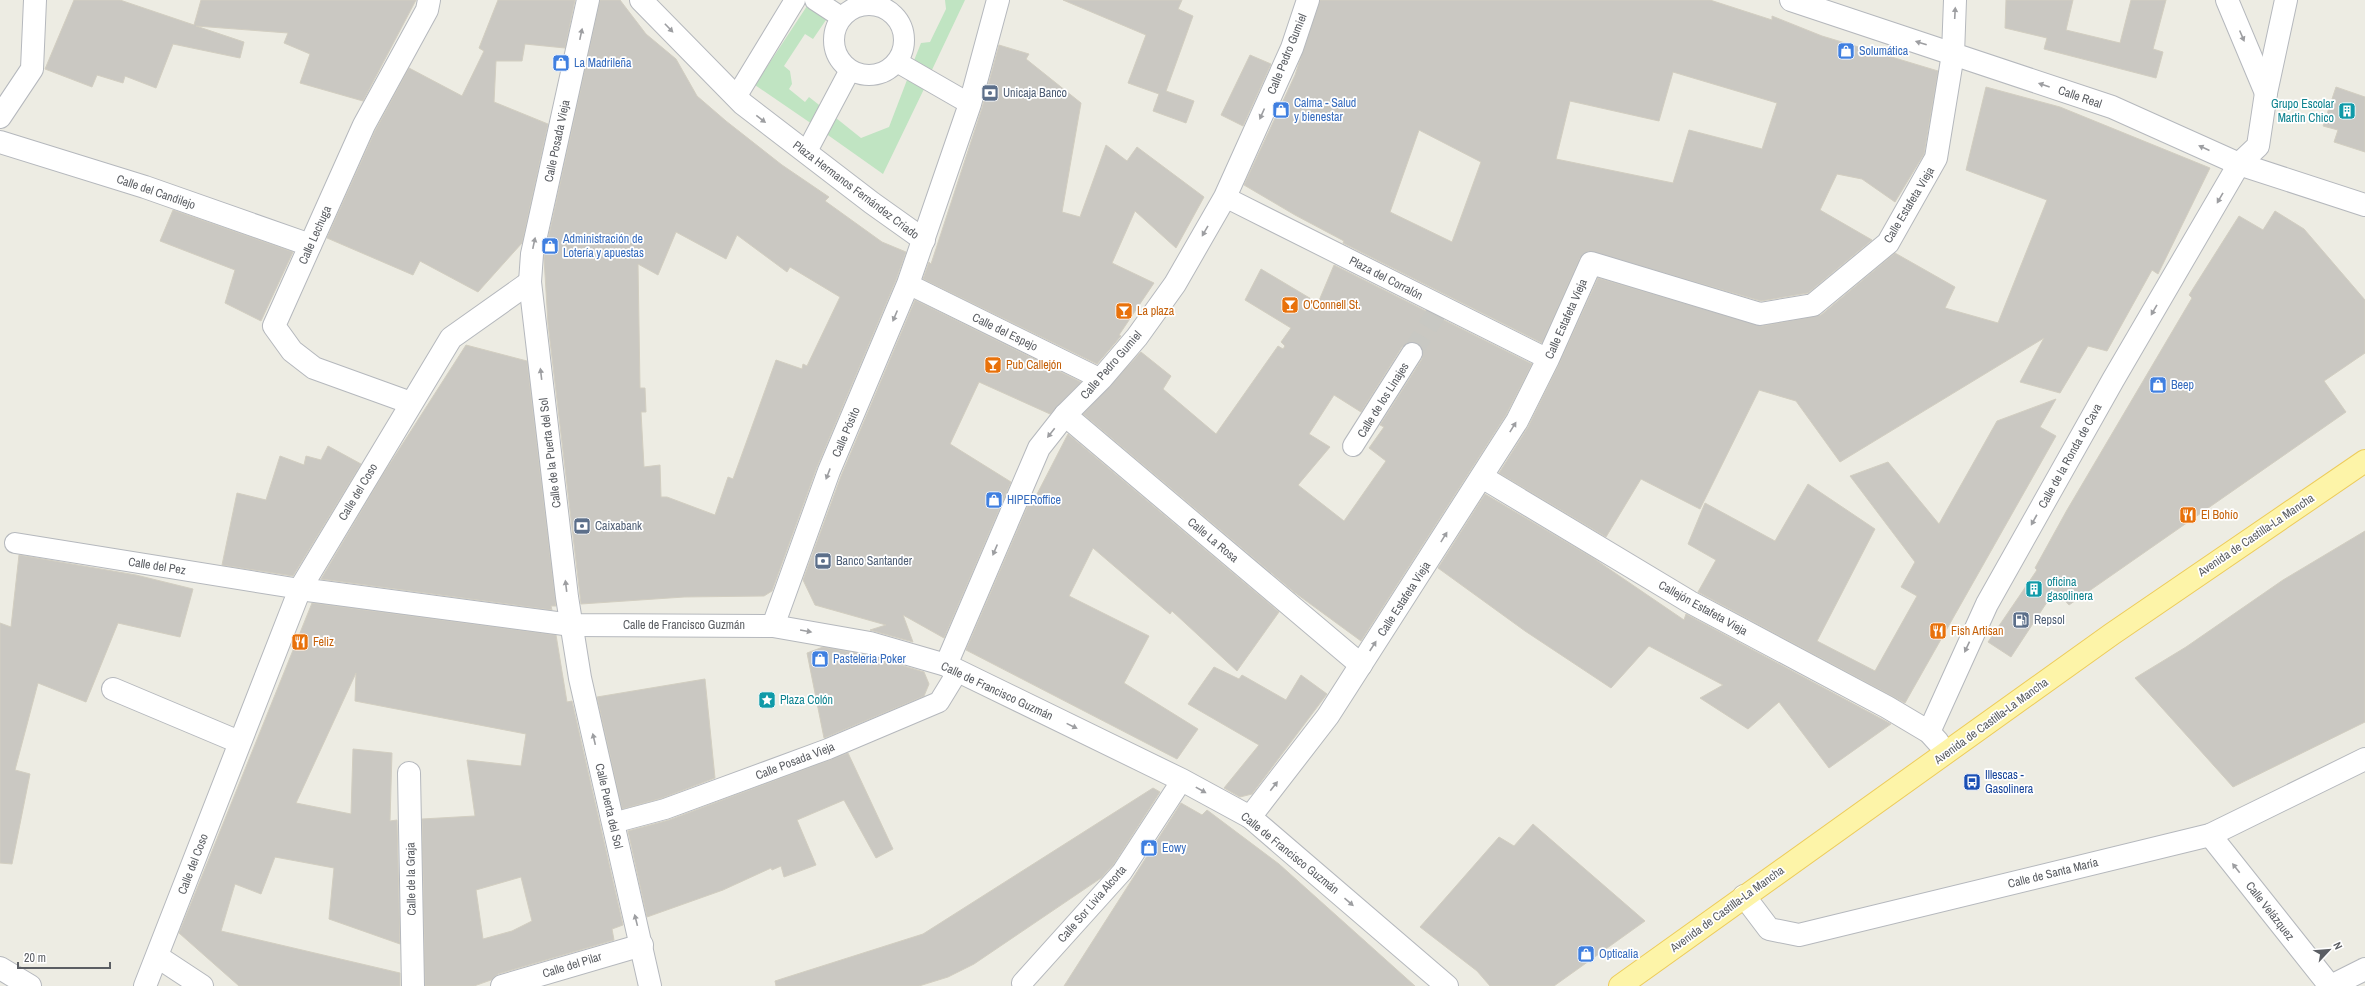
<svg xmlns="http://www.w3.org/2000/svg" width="2365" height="986" viewBox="0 0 2365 986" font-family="'Archivo Narrow',sans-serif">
<rect width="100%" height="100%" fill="#edece3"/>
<g fill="#c0e4c2">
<path d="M945,0H965L931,72L913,63L921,43L930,42L946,9Z"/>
<path d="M807,6L826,20L813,39L805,34L784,66L790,71L792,84L789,89L805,102L809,97L823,108L812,124L755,85Z"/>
<path d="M907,80L924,89L883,174L825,133L836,118L861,138L889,127Z"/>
</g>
<g fill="#cac8c2" stroke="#d2cec1" fill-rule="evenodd">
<path d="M74,0H120L194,25L201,0H416L363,101L300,83L310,54L284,43L288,33L196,26L244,42L240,58L173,44L156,88L125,76L123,83L97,75L92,87L45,69Z"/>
<path d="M498,0H575L565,48L525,44L522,61H496L494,102L548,124L522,243L478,292L420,261L413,275L327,238L375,131L409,68L462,96L484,51L479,48Z"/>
<path d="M600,0H620L646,34L676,59L697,96L726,121L782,165L829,197L825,201L882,242L906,252L896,280L817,467L772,591L764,596L684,597L581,604L548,324L544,258ZM676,232L726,259L737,235L787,272L790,267L840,297L807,366L803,364L802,369L776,360L733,479L728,477L715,515L667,497H661L660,465L644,467L641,412H646L645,388H640L638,264L658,275Z"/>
<path d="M1063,0H1182L1178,9L1193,16L1166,91L1194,101L1186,123L1153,111L1159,94L1128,83L1146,35Z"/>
<path d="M1320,0H1710L1772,20V16L1822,36L1938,71L1924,154L1895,202L1862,179L1837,174L1820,210L1872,240L1808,293L1761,301L1588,251L1580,258L1542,343L1343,243L1344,241L1295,215L1244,185L1295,75ZM1673,72L1777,103L1762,149L1689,130L1673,183L1556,159L1570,101L1659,121ZM1419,130L1481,162L1452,242L1390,212Z"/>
<path d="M2006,0H2073L2066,30L2120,43L2131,0H2166L2153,49L2163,52L2156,78L2044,49L2047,38L2005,28Z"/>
<path d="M999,45L1029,54L1026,59L1081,103L1062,212L1080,217L1106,145L1127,161L1137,147L1204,197L1176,248L1135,211L1112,263L1154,283L1119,335L1121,336L1097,364L923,279L929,262L931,264L982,108Z"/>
<path d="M1250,55L1271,64L1243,126L1221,115Z"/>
<path d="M1986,87L2060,107L2210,168L2158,274L2152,270L2107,351L2088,346L2060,393L2020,382L2044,338L1840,462L1796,401L1759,390L1700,509L1641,479L1606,537L1499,473L1528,427L1559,364L1598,278L1762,326L1821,315L1895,253L1955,287L1945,308L1998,323L2047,200L1966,170Z"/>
<path d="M2336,87L2365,97V152L2334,142L2338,130L2323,126Z"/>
<path d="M173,210L293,252L261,321L225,303L235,270L160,241Z"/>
<path d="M2275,211L2304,229L2365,300V353L2324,381L2346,412L2069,605L2055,590L2011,657L1988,642L2037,570L2035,568L2067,510L2192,298L2189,295L2239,216L2263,230Z"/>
<path d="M1334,265L1532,364L1506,415L1361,641L1294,592L1083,414L1141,352L1171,376L1163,389L1216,434L1278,346L1283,349L1285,346L1281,342L1291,328L1245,300L1261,269L1318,303ZM1412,342L1422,347V359L1380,425L1384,427L1369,448L1386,461L1344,521L1298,485L1330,447L1309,434L1334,395L1361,412L1402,347Z"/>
<path d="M915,300L1081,382L1050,414L979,382L950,444L1011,482L944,638L903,615L913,642L870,630L886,625L815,605L803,580L841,476Z"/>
<path d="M466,345L527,361L556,606H551L552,610L321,579L382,476Z"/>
<path d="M2056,399L2040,427L2056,436L1905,703L1698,592L1716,560L1688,544L1705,503L1775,541L1808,484L1875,529L1817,641L1875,671L1917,596L1901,587L1915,562L1850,476L1888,462L1939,524L1997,421Z"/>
<path d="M1068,434L1279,612L1237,671L1172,611L1170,614L1093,548L1069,596L1149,636L1124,683L1198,729L1177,759L966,650L1032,496L1035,498Z"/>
<path d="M328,446L361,464L293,576L222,565L237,493L266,500L280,456L304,465L306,456L321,460Z"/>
<path d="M1485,494L1593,558L1684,620L1686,614L1891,724L1829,768L1779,702L1748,729L1700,698L1723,685L1649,646L1611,688L1525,631L1438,568Z"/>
<path d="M2365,531V722L2233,787L2135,678L2186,647L2283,580Z"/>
<path d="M19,555L136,575L193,589L180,637L118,623L86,702L38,683L15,770L30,774L12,864L0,863V623L11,627Z"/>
<path d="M312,603L556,635L567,702L572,701L623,925L612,929L614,940L498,974L491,980L474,986H425L422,819L475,816L467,760L521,766L526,734L355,701L356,673L296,803L351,814L353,749L392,753L390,821L397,820L400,944L329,919L334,868L275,857L261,894L235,884L221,931L400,973V986H239L179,933ZM521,877L532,921L512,931L483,939L476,890Z"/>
<path d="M823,647L867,655L924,672L929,684L924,696L824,738L807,653Z"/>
<path d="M1214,667L1239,679L1242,675L1286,700L1301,675L1327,694L1252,794L1240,797L1224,788L1259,745L1188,704Z"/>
<path d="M705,679L715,778L662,798L622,809L597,697Z"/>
<path d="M848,753L893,849L876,858L844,800L797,820L816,865L784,877L781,866L772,870L771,868L723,890L647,917L628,831L669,820Z"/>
<path d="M1153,788L1160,792L1113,865L1101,878L974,964L948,977L919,986H776L775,981L923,934Z"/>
<path d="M1181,803L1202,815L1207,810L1279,864L1415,986H1064Z"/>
<path d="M1533,824L1645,921L1554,986H1490L1477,971L1420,927L1499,837L1514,846Z"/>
</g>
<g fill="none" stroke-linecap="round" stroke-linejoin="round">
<path stroke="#c8c8c3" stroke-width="20" stroke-dasharray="20 10" stroke-linecap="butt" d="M1412,353L1441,305"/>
<defs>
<g id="pedestrian">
<path d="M815,0L841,17"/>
<circle cx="869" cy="40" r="35"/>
<path d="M897,62L970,104"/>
<path d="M736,97L795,0"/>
<path d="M806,153L850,70"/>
<path d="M1225,197L1548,359"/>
<path d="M908,284L1101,379"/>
<path d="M1353,446L1412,353"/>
<path d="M15,543L300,589"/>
<path d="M613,823L665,809L828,749L939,702L958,671"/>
<path d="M1023,986L1022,983L1122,872L1182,780"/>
</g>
<g id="minor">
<path d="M588,0L532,254L530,282L567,597L580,678L650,986"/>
<path d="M641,0L743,104L872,203L924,240"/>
<path d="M1791,0L2112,107L2239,164L2365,205"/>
<path d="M2227,0L2266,93"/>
<path d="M0,117L32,69L35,0"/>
<path d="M0,142L145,187L310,245"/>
<path d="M411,403L314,368L292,351L274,326L364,125L427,10L429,0"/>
<path d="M1065,415L1361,665"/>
<path d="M1482,477L1690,602L1887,707L1929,732L1938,742"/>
<path d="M300,589L572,625L773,626L870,643L946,665L1182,780L1250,817L1447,986"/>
<path d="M773,626L829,471L908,284L970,104L998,0"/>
<path d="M946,665L1039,448L1065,415L1101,379L1137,337L1175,284L1225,197L1292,48L1308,0"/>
<path d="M113,689L239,742"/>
<path d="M1929,732L1987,604L2113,380L2239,164L2258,146L2266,93L2286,0"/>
<path d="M409,773L413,986"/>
<path d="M1250,817L1328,716L1517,421L1548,359L1591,263L1760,314L1813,305L1888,243L1936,158L1953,54L1955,0"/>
<path d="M2210,835L2330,986"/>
<path d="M1744,896L1769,929L1799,935L2210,835L2365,759"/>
<path d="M158,957L202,986"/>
<path d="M0,968L30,986"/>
<path d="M145,986L300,589L451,338L530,282"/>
<path d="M502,986L642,945"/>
<path d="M2331,986L2365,969"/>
</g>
<path id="primary" d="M1620,986L2112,634L2365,461"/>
</defs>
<use href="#pedestrian" stroke="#b5b8bd" stroke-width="22"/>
<use href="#minor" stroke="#b5b8bd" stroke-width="24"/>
<use href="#primary" stroke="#edcc5c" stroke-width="24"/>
<use href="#pedestrian" stroke="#fff" stroke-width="20"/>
<use href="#minor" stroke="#fff" stroke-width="22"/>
<use href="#primary" stroke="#fdf4a8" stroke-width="22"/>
</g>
<defs><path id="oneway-solid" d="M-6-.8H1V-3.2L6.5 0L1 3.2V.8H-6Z"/></defs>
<g fill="#9d9ea1">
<use href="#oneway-solid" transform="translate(1955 13) rotate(-87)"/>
<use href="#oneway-solid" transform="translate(669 28) rotate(46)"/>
<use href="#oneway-solid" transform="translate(581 34) rotate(-78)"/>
<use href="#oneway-solid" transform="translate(2242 36) rotate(67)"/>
<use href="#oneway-solid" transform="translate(1921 43) rotate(-162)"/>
<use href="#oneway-solid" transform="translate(2044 85) rotate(-161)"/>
<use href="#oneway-solid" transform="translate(1262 114) rotate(114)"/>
<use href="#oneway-solid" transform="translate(761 119) rotate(38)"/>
<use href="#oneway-solid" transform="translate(2204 148) rotate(-156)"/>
<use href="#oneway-solid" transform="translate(2220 198) rotate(120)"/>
<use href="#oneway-solid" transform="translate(1205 231) rotate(120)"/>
<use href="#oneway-solid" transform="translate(534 243) rotate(-78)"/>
<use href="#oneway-solid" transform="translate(2154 310) rotate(120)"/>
<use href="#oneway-solid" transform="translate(895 316) rotate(113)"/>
<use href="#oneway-solid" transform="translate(541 374) rotate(-97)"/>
<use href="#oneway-solid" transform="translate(1513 427) rotate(-58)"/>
<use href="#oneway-solid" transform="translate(1051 433) rotate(128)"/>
<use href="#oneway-solid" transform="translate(828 474) rotate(111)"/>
<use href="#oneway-solid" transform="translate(2034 520) rotate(119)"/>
<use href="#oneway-solid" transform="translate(1444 537) rotate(-58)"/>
<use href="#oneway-solid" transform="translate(995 550) rotate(113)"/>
<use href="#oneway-solid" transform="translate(566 586) rotate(-97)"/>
<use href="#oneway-solid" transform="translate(806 631) rotate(10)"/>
<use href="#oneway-solid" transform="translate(1373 646) rotate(-57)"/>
<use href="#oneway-solid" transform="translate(1967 647) rotate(115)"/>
<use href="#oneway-solid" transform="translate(1072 726) rotate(26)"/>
<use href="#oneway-solid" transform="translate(594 739) rotate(-103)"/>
<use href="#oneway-solid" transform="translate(1274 786) rotate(-52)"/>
<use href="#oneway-solid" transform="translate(1201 790) rotate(29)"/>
<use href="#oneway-solid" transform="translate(2236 868) rotate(-128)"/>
<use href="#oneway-solid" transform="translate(1349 902) rotate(41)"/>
<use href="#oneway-solid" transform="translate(636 920) rotate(-104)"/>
</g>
<defs>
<symbol id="shop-square" viewBox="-11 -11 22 22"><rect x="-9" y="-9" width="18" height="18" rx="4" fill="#3f7fe0" stroke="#fff"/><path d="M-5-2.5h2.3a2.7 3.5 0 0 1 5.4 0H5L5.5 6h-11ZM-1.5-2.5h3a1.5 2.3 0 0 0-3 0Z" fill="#fff"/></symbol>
<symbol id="bank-square" viewBox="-11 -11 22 22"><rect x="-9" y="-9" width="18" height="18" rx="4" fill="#5c6f8a" stroke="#fff"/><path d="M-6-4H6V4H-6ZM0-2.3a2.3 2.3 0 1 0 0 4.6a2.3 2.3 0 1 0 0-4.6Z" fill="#fff"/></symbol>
<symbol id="building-square" viewBox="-11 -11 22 22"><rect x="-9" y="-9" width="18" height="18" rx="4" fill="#0f9aa8" stroke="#fff"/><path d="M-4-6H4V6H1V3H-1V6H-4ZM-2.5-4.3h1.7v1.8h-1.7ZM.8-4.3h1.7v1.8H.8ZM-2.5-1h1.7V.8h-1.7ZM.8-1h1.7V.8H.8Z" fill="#fff"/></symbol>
<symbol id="bar-square" viewBox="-11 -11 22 22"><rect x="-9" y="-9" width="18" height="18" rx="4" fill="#e8710a" stroke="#fff"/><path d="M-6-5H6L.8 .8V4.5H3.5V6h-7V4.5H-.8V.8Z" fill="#fff"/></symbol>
<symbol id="restaurant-square" viewBox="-11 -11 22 22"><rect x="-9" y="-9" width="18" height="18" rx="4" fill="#e8710a" stroke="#fff"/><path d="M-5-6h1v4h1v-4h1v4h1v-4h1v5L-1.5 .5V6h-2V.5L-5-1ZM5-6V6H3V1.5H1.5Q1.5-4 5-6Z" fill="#fff"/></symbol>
<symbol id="fuel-square" viewBox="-11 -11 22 22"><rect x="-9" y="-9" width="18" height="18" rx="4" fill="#5c6f8a" stroke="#fff"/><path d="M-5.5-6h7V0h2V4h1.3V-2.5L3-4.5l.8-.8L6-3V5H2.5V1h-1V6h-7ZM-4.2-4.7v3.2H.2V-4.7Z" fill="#fff"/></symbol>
<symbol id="sight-square" viewBox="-11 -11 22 22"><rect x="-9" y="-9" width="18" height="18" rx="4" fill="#0f9aa8" stroke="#fff"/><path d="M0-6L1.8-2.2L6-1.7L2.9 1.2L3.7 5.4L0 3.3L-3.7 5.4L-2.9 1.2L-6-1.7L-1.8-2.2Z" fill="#fff"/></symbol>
<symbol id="bus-square" viewBox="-11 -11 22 22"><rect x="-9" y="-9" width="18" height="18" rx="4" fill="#1a4fb4" stroke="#fff"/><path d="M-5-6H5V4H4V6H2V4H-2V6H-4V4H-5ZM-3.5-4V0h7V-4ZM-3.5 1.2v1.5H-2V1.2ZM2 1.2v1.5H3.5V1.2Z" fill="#fff"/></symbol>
</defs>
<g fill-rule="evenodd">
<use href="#shop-square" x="1836" y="41" width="20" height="20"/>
<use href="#shop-square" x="551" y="53" width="20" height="20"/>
<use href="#bank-square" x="980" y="83" width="20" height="20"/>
<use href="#shop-square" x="1271" y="100" width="20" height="20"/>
<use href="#building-square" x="2337" y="101" width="20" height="20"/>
<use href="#shop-square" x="540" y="236" width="20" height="20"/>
<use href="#bar-square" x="1280" y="295" width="20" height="20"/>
<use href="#bar-square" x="1114" y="301" width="20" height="20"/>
<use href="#bar-square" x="983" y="355" width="20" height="20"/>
<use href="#shop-square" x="2148" y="375" width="20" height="20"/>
<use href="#shop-square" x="984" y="490" width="20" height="20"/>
<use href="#restaurant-square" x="2178" y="505" width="20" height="20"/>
<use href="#bank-square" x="572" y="516" width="20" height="20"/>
<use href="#bank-square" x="813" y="551" width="20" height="20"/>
<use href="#building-square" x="2024" y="579" width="20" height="20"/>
<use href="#fuel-square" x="2011" y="610" width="20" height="20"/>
<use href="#restaurant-square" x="1928" y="621" width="20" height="20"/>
<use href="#restaurant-square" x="290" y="632" width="20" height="20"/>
<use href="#shop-square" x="810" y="649" width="20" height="20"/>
<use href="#sight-square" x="757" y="690" width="20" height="20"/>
<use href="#bus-square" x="1962" y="772" width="20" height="20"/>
<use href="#shop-square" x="1139" y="838" width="20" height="20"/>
<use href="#shop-square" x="1576" y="944" width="20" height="20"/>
</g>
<g text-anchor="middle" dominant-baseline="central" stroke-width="3.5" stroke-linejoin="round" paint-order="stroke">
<g font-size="12" fill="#366cbe" stroke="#fff" text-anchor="start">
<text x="1859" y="51">Solumática</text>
<text x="574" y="63">La Madrileña</text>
<text x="1294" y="103">Calma - Salud<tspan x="1294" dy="14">y bienestar</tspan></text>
<text x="563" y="239">Administración de<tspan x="563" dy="14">Lotería y apuestas</tspan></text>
<text x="2171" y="385">Beep</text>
<text x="1007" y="500">HIPERoffice</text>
<text x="833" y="659">Pasteleria Poker</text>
<text x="1162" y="848">Eowy</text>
<text x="1599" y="954">Opticalia</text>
</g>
<g font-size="12" fill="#5b5e63" stroke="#fff">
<text transform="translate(1287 54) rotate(-68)">Calle Pedro Gumiel</text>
<text transform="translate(2080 97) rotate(19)">Calle Real</text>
<text transform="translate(557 141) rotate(-78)">Calle Posada Vieja</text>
<text transform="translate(856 190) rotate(37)">Plaza Hermanos Fernández Criado</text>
<text transform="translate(156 192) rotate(19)">Calle del Candilejo</text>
<text transform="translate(1909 205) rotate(-59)">Calle Estafeta Vieja</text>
<text transform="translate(315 235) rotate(-66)">Calle Lechuga</text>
<text transform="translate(1386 278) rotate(27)">Plaza del Corralón</text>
<text transform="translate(1566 319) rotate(-66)">Calle Estafeta Vieja</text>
<text transform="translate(1005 332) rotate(26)">Calle del Espejo</text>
<text transform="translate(1111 365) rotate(-49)">Calle Pedro Gumiel</text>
<text transform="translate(1383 400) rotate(-58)">Calle de los Linajes</text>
<text transform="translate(846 432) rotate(-67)">Calle Pósito</text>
<text transform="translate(550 453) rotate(-97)">Calle de la Puerta del Sol</text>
<text transform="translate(2070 456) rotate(-61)">Calle de la Ronda de Cava</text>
<text transform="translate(358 492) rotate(-59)">Calle del Coso</text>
<text transform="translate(2256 535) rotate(-34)">Avenida de Castilla-La Mancha</text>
<text transform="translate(1213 540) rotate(40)">Calle La Rosa</text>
<text transform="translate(157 566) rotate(9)">Calle del Pez</text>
<text transform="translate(1404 599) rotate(-57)">Calle Estafeta Vieja</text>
<text transform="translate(1703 608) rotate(29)">Callejón Estafeta Vieja</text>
<text x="684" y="625">Calle de Francisco Guzmán</text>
<text transform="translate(997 691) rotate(25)">Calle de Francisco Guzmán</text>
<text transform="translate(1991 721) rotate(-36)">Avenida de Castilla-La Mancha</text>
<text transform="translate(795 761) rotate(-21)">Calle Posada Vieja</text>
<text transform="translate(609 806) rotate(77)">Calle Puerta del Sol</text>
<text transform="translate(1290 853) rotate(39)">Calle de Francisco Guzmán</text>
<text transform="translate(193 864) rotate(-69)">Calle del Coso</text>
<text transform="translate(2053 873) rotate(-14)">Calle de Santa María</text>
<text transform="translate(411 879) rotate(-91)">Calle de la Graja</text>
<text transform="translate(1092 904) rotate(-49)">Calle Sor Livia Alcorta</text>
<text transform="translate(1727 909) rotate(-36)">Avenida de Castilla-La Mancha</text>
<text transform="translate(2270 911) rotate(52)">Calle Velázquez</text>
<text transform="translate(572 965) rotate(-17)">Calle del Pilar</text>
</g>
<g font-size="12" fill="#4e5e75" stroke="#fff" text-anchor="start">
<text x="1003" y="93">Unicaja Banco</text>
<text x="595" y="526">Caixabank</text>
<text x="836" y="561">Banco Santander</text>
<text x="2034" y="620">Repsol</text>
</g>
<g font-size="12" fill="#0d838f" stroke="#fff" text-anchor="start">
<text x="2334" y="104" text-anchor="end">Grupo Escolar<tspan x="2334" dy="14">Martin Chico</tspan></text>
<text x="2047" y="582">oficina<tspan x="2047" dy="14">gasolinera</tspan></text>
<text x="780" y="700">Plaza Colón</text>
</g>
<g font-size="12" fill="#c56008" stroke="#fff" text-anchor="start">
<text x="1303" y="305">O'Connell St.</text>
<text x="1137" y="311">La plaza</text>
<text x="1006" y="365">Pub Callejón</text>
<text x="2201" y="515">El Bohío</text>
<text x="1951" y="631">Fish Artisan</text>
<text x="313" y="642">Feliz</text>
</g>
<g font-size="12" fill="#164399" stroke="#fff" text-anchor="start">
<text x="1985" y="775">Illescas -<tspan x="1985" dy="14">Gasolinera</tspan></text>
</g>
</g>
<g transform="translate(2329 950) rotate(64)" stroke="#ffffff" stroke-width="3" paint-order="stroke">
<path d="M0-3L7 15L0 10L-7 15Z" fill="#5b5e63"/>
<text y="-6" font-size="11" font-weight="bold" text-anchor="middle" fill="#5b5e63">N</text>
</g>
<path d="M18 962v6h92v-6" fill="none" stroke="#5b5e63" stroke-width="2"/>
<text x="24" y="962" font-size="12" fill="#5b5e63" stroke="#ffffff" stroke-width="3" paint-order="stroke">20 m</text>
</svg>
